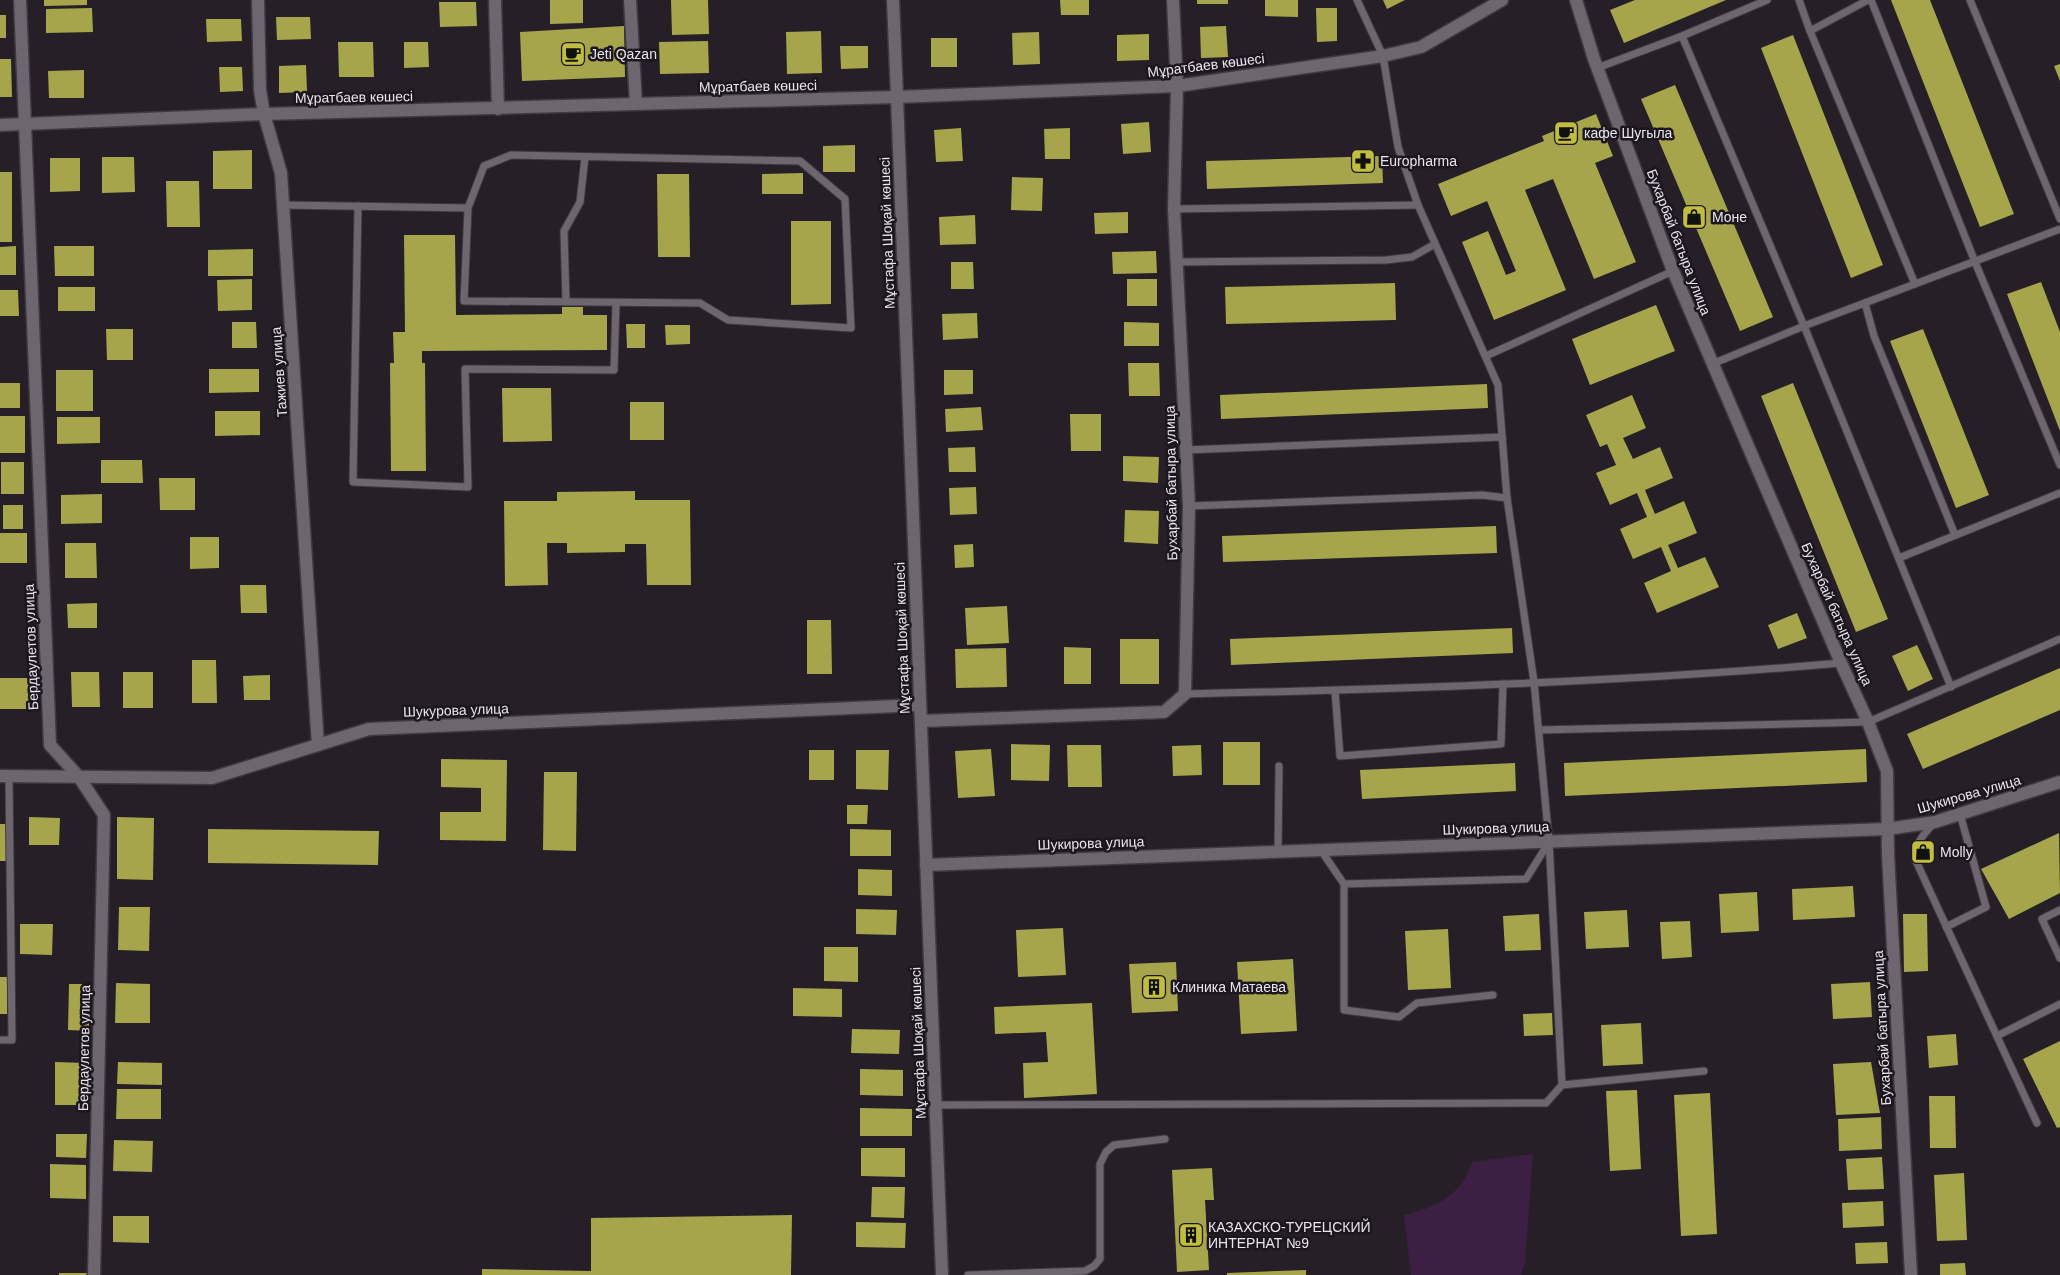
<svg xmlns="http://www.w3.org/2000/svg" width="2060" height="1275" viewBox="0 0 2060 1275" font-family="Helvetica,sans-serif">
<rect width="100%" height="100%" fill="#261f27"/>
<path fill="#3d1f43" d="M1533,1154L1525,1262L1521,1275H1411L1404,1215C1427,1210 1447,1202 1462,1183C1466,1177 1469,1169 1472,1162Z"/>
<g fill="#a7a54c">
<path d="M44,0H87V5L44,6Z"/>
<path d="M550,0H583V23L550,24Z"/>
<path d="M671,0H708L709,34L672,35Z"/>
<path d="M1060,0H1089V15H1061Z"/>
<rect x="1197" y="0" width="31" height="4"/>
<path d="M1265,0H1298V17L1265,16Z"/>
<path d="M1383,0H1405L1387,9Z"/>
<path d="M1635,0H1726L1624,43L1610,10Z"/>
<path d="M1891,0H1930L2014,214L1980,227Z"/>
<path d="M439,2H476L477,26L440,27Z"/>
<path d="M92,8L93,32L46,33V9Z"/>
<path d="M1316,8H1337V41L1317,42Z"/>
<rect x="0" y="15" width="6" height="23"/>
<path d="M276,17H310L311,39L277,40Z"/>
<path d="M206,19H241L242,41L207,42Z"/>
<path d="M624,26L625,77L522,81L520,32Z"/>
<path d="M1226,26L1228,57L1201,58L1200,27Z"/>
<path d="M821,31L822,73L787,74L786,32Z"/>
<path d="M1039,32L1040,64L1013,65L1012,33Z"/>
<path d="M1149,34V60L1117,61V35Z"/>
<path d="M1793,35L1883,265L1851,278L1761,48Z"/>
<rect x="931" y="38" width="26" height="29"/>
<path d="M708,41L709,73L660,74L659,42Z"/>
<path d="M338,42H373L374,77H339Z"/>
<path d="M404,42H428L429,67L404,68Z"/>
<path d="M840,46H868V68L841,69Z"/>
<path d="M0,59H11L12,97H0Z"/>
<path d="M2060,64V81L2054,66Z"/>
<path d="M306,65L307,92L279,93V66Z"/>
<path d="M219,67H242L243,91L220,92Z"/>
<path d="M84,70V98H49L48,71Z"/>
<path d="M1675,85L1773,317L1740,331L1641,99Z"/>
<path d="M1596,114L1613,156L1595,163L1636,262L1594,279L1553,179L1525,190L1566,290L1494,320L1462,242L1488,231L1506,275L1516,271L1487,201L1451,216L1438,184L1544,141L1542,136Z"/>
<path d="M1149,122L1151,152L1123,154L1121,124Z"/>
<path d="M961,128L963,161L936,162L934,130Z"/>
<path d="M1070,128V159H1045L1044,129Z"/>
<path d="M855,145V172H823V146Z"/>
<path d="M252,150V189H213V151Z"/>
<path d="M1382,156L1383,183L1207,189L1206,161Z"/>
<path d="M102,157H134L135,192L102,193Z"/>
<path d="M50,158H80V191L50,192Z"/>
<rect x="0" y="172" width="12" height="70"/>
<path d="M803,173V194H762V174Z"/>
<path d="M657,174H689L690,257H658Z"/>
<path d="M1012,177L1043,178L1042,211L1011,210Z"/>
<path d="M166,181H199L200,227H167Z"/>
<path d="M1128,212V233L1095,234L1094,213Z"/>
<path d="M975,215L976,244L940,245L939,217Z"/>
<path d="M791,221H831V304L791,305Z"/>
<path d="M404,235H455L456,315L562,314V307H583V315H607V350L422,351V363H425L426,471H391L390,363H394L393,332H405Z"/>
<path d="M16,246V275H0V247Z"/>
<path d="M54,246H94V276H55Z"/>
<path d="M253,249V276H208V250Z"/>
<path d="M1156,251L1157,273L1113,274L1112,252Z"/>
<path d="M951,262H973L974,289H951Z"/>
<path d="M252,279V310L218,311L217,280Z"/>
<rect x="1127" y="279" width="30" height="27"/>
<path d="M2041,282L2060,332V431L2007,294Z"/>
<path d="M1395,283L1396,320L1226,324L1225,287Z"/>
<rect x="58" y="287" width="37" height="24"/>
<path d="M0,290H18L19,316H0Z"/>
<path d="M1656,305L1675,351L1590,385L1572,339Z"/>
<path d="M977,313L978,338L943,340L942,314Z"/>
<path d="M232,322H256L257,348H232Z"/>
<path d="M1124,322L1159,323V346H1124Z"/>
<path d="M626,324H645V348H627Z"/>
<path d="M665,325H690V344L666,345Z"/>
<path d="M106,329H133V360H107Z"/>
<path d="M1923,329L1989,495L1956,508L1890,341Z"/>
<path d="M1128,363H1159L1160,396H1129Z"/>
<path d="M209,369H259V392L209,393Z"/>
<rect x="56" y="370" width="37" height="41"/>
<path d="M944,370H973V394L944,395Z"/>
<rect x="0" y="383" width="20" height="25"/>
<path d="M1793,383L1888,619L1856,632L1761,396Z"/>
<path d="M1487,384L1488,408L1221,419L1220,395Z"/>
<path d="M502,388H551L552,441L503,442Z"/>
<path d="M1632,395L1646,428L1623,438L1633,459L1660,447L1673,478L1645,490L1655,514L1684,501L1697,533L1668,545L1678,568L1705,557L1719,587L1657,613L1644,583L1671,571L1661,547L1633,559L1620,529L1647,517L1637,493L1610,505L1596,473L1616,465L1607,444L1600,447L1586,415Z"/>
<rect x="630" y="402" width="34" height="38"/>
<path d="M981,407L983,430L946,432L945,409Z"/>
<path d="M215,411H260V435L215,436Z"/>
<path d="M1070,414H1101V451H1071Z"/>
<rect x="0" y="416" width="25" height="37"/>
<path d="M57,417H100V443L57,444Z"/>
<path d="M975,447L976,472H949L948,448Z"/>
<path d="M1123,456L1159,457L1158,483L1123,481Z"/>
<path d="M101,460H142L143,483H101Z"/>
<rect x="1" y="462" width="23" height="32"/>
<path d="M159,478H195V510H160Z"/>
<path d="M976,487L977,514L950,515L949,488Z"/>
<path d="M635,491V500H690L691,585H647L646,544H625V552L567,553V543H547L548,585L505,586L504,501H557V492Z"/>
<path d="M102,494V523L61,524V495Z"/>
<rect x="3" y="505" width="20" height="24"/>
<path d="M1125,510L1159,511L1158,544L1124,542Z"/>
<path d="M1496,526L1497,553L1223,562L1222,536Z"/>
<rect x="0" y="533" width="27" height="30"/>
<path d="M190,537H219V568L190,569Z"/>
<path d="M65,543H96L97,578H65Z"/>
<path d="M973,544L974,567L955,568L954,545Z"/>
<path d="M240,585H266L267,613H241Z"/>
<path d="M97,603V628H68L67,604Z"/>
<path d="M1007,606L1009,643L967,645L965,608Z"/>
<path d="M1797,613L1807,638L1778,649L1768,625Z"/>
<path d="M807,620H831L832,674H807Z"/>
<path d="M1512,628L1513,653L1231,665L1230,639Z"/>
<rect x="1120" y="639" width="39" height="45"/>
<path d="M1917,645L1933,679L1908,691L1892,656Z"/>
<path d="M1064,647L1091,648V684H1064Z"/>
<path d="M1006,648L1007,687L956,688L955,649Z"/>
<path d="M192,660H216L217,703H192Z"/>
<path d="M2060,668V710L1923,769L1907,734Z"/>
<path d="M71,672H99L100,707H72Z"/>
<rect x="123" y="672" width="30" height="36"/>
<path d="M270,675V700H244L243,676Z"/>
<rect x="0" y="678" width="29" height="31"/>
<rect x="1223" y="742" width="37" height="43"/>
<path d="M1011,744L1050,745L1049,781L1011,780Z"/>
<path d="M1067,745H1101L1102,787H1068Z"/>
<path d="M1201,745L1202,775L1173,776L1172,746Z"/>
<path d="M991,749L995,796L958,798L955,751Z"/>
<path d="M1866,749L1867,782L1565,796L1564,763Z"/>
<rect x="809" y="750" width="25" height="30"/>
<path d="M856,750H889L888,790L856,789Z"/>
<path d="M441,759L507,760L506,841L440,840V812H481V788L441,787Z"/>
<path d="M1515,763L1516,791L1362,799L1360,770Z"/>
<path d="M544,772H577L576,851L543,850Z"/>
<path d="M847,805H868L867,824H847Z"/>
<path d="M29,817L60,818L59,845H29Z"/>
<path d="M117,817L154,818L153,880L117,879Z"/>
<rect x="0" y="824" width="7" height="37"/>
<path d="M208,829L379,831L378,865L208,863Z"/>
<path d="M850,829L891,830V856H850Z"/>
<path d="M2059,833L2060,893L2009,919L1981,869Z"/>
<path d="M858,869L892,870V896L858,895Z"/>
<path d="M1853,886L1855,917L1793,920L1792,889Z"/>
<path d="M1757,892L1759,931L1721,933L1719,894Z"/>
<path d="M119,907H150L149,951L118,950Z"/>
<path d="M856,909L897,910L896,935L856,934Z"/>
<path d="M1627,910L1629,947L1586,949L1584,912Z"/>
<path d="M1539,914L1541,950L1505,951L1503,916Z"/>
<path d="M1903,914H1927L1928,971L1904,972Z"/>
<path d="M1690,921L1692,957L1662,959L1660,922Z"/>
<path d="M20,924H53L52,955L20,954Z"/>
<path d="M1063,928L1066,975L1018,977L1016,930Z"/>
<path d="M1448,929L1451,988L1408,990L1405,931Z"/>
<path d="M824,947H858V982L824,981Z"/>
<path d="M1293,959L1297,1031L1241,1034L1237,962Z"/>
<path d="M1176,962L1178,1011L1132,1013L1129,964Z"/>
<rect x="0" y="977" width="7" height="37"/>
<path d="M1870,982L1872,1017L1833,1019L1831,984Z"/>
<path d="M116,983L150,984V1023H115Z"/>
<path d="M69,984H89V1031L68,1030Z"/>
<path d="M793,988L842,989V1017L793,1016Z"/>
<path d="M1092,1003L1097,1094L1024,1098L1023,1063L1048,1062L1046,1032L995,1034L994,1007Z"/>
<path d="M1552,1013L1553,1035L1524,1036L1523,1014Z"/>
<path d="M1641,1023L1643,1064L1603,1066L1601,1025Z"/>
<path d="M852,1029L900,1030L899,1054L851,1053Z"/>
<path d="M1956,1034L1958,1065L1929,1068L1927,1036Z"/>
<path d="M2060,1041V1127L2057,1128L2023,1059Z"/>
<path d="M55,1062L86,1063V1105H55Z"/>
<path d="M118,1062L162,1063V1085L117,1084Z"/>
<path d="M1871,1062L1880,1113L1836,1115L1833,1064Z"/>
<path d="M860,1069L903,1070V1096L860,1095Z"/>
<path d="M117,1089H161V1119H116Z"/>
<path d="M1637,1090L1641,1169L1610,1171L1606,1091Z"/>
<path d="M1710,1093L1717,1234L1681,1236L1674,1095Z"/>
<path d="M1929,1096H1955L1956,1148H1930Z"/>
<path d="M860,1108L912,1109V1136H860Z"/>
<path d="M1881,1117L1882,1149L1839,1151L1838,1119Z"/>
<path d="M56,1134H87L86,1158L56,1157Z"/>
<path d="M114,1140L153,1141L152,1172L113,1171Z"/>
<path d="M861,1148H905V1177L861,1176Z"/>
<path d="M1882,1157L1884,1189L1848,1190L1846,1159Z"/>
<path d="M50,1164L86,1165V1199L50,1198Z"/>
<path d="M1212,1168L1214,1200H1205L1209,1270L1177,1272L1172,1170Z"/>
<path d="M1964,1173L1967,1240L1937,1241L1934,1175Z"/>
<path d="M872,1187H905L904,1218L871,1217Z"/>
<path d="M1883,1201L1884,1226L1843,1228L1842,1203Z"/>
<path d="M792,1215L791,1275H482V1269L591,1271V1218Z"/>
<path d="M113,1216H149V1243L113,1242Z"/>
<path d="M856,1222L906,1223L905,1248L856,1247Z"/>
<path d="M1887,1242L1888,1263L1856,1264L1855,1243Z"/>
<path d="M1965,1263L1966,1275H1940V1264Z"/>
<path d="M1306,1270V1275H1227V1273Z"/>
<rect x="59" y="1273" width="29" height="2"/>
</g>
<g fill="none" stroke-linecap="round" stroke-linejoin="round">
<defs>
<g id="lane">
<path d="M1799,0L1810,31L1915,284"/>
<path d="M1871,0L1975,262L2060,465"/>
<path d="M1970,0L2060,219"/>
<path d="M1810,31L1868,0"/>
<path d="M1682,36L1804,326L1951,687"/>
<path d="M1597,68L1682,36L1767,0"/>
<path d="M283,205L468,208L484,166L511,155L800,161L845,199L851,328L728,320L700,303L464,301L468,208"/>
<path d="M358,206L353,482L468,487L465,369L614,370L616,303"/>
<path d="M1174,209L1418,205"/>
<path d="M1177,262L1386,260L1412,257L1435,244"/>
<path d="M566,302L564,231L580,202L585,157"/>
<path d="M1865,303L1874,336L1955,535"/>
<path d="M1486,356L1673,271"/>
<path d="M1712,364L1804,326L2060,229"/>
<path d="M1186,450L1502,437"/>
<path d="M1189,506L1482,495L1507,498"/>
<path d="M1899,558L2060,493"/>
<path d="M1335,691L1340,756L1501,744L1503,684"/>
<path d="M1185,694C1403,689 1623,682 1841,663"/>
<path d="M1539,730L1868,722L2060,639"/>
<path d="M1933,824C1922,836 1915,843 1916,861L2037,1123"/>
<path d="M1320,849L1344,884L1526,879L1549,842"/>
<path d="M1278,851L1279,766"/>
<path d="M1344,884V1010L1399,1017L1417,1003L1493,995"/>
<path d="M2060,910L2042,919L2060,958"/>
<path d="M1946,927L1986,907L1960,814"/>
<path d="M1997,1036L2060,1004"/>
<path d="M0,1040H12L9,776"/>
<path d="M1562,1085L1704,1071"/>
<path d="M935,1105L1546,1103L1562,1085L1549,841L1534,682L1507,498L1498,385L1418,205L1398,147L1383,56L1357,0"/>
<path d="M968,1275L1085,1271L1094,1266L1100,1259V1164L1106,1152L1114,1145L1165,1139"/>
</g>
<g id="street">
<path d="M20,0L50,745L79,777L104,815L94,1275"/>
<path d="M258,0L260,90L264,114L281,173L318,745"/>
<path d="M495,0L498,109"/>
<path d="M630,0L636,104"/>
<path d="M893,0L897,97"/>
<path d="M1576,0L1594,59L1673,271L1841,663L1868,722L1887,771L1888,855L1911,1275"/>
<path d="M921,721L1164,712L1185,694L1189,506L1174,209L1177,86L1173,0"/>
<path d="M0,776L212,778L369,729L920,705"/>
<path d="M926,865L1887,829L1935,822L2060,782"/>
</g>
<g id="secondary">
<path d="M897,97L942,1275"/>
<path d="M0,125L264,114L897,97L1177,86L1383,56L1421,47L1502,0"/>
</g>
</defs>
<use href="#lane" stroke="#3f3940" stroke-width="9"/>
<use href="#street" stroke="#3f3940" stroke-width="15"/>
<use href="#secondary" stroke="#3f3940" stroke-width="15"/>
<use href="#lane" stroke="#6d656f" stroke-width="7"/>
<use href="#street" stroke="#6d656f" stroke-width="12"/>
<use href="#secondary" stroke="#6d656f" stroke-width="12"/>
</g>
<defs>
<symbol id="cafe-square" viewBox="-11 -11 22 22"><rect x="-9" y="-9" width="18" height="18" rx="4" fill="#c1bd40" stroke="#1c161e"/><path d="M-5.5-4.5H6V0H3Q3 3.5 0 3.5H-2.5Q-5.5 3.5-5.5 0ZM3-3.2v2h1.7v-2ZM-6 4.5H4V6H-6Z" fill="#111"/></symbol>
<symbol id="pharmacy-square" viewBox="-11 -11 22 22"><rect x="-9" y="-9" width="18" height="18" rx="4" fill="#c1bd40" stroke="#1c161e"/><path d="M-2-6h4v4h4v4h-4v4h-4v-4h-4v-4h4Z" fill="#111"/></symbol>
<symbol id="shop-square" viewBox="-11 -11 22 22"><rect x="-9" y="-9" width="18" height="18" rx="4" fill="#c1bd40" stroke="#1c161e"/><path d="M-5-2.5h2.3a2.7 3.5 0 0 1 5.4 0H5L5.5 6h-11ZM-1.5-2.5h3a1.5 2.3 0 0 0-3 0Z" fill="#111"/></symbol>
<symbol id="building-square" viewBox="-11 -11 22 22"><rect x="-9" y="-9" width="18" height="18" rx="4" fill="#c1bd40" stroke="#1c161e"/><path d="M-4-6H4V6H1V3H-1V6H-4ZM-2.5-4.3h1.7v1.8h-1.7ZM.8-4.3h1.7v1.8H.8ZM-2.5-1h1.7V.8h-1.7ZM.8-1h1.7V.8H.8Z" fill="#111"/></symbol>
</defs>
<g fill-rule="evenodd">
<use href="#cafe-square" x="559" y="40" width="28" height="28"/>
<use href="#cafe-square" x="1552" y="119" width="28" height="28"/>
<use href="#pharmacy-square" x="1349" y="147" width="28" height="28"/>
<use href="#shop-square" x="1680" y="203" width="28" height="28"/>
<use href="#shop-square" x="1909" y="838" width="28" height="28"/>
<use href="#building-square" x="1140" y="973" width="28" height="28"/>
<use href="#building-square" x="1177" y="1221" width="28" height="28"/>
</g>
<g text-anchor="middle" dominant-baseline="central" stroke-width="5" stroke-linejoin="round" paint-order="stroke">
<g font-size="14" fill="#e9e5ea" stroke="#1c161e" text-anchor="start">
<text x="590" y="54">Jeti Qazan</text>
<text x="1584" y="133">кафе Шугыла</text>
<text x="1380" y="161">Europharma</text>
<text x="1712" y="217">Моне</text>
<text x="1940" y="852">Molly</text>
<text x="1172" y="987">Клиника Матаева</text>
<text x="1208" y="1227">КАЗАХСКО-ТУРЕЦСКИЙ<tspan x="1208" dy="16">ИНТЕРНАТ №9</tspan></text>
</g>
<g font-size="14" fill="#e9e5ea" stroke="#1c161e">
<text transform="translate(1206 65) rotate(-7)">Мұратбаев көшесі</text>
<text transform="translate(758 86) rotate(-1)">Мұратбаев көшесі</text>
<text transform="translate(354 97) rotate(-1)">Мұратбаев көшесі</text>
<text transform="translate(887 233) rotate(-92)">Мұстафа Шоқай көшесі</text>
<text transform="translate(1679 242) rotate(69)">Бухарбай батыра улица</text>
<text transform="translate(279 372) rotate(-94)">Тажиев улица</text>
<text transform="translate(1171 483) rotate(-91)">Бухарбай батыра улица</text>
<text transform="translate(1837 614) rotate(66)">Бухарбай батыра улица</text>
<text transform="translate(902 638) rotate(-92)">Мұстафа Шоқай көшесі</text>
<text transform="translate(31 647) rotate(-92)">Бердаулетов улица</text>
<text transform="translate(456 710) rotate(-2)">Шукурова улица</text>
<text transform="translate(1969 794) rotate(-16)">Шукирова улица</text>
<text transform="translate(1496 828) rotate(-2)">Шукирова улица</text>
<text transform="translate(1091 843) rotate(-2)">Шукирова улица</text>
<text transform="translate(1882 1028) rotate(-93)">Бухарбай батыра улица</text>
<text transform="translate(918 1043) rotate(-92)">Мұстафа Шоқай көшесі</text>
<text transform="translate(84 1048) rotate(-89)">Бердаулетов улица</text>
</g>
</g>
</svg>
